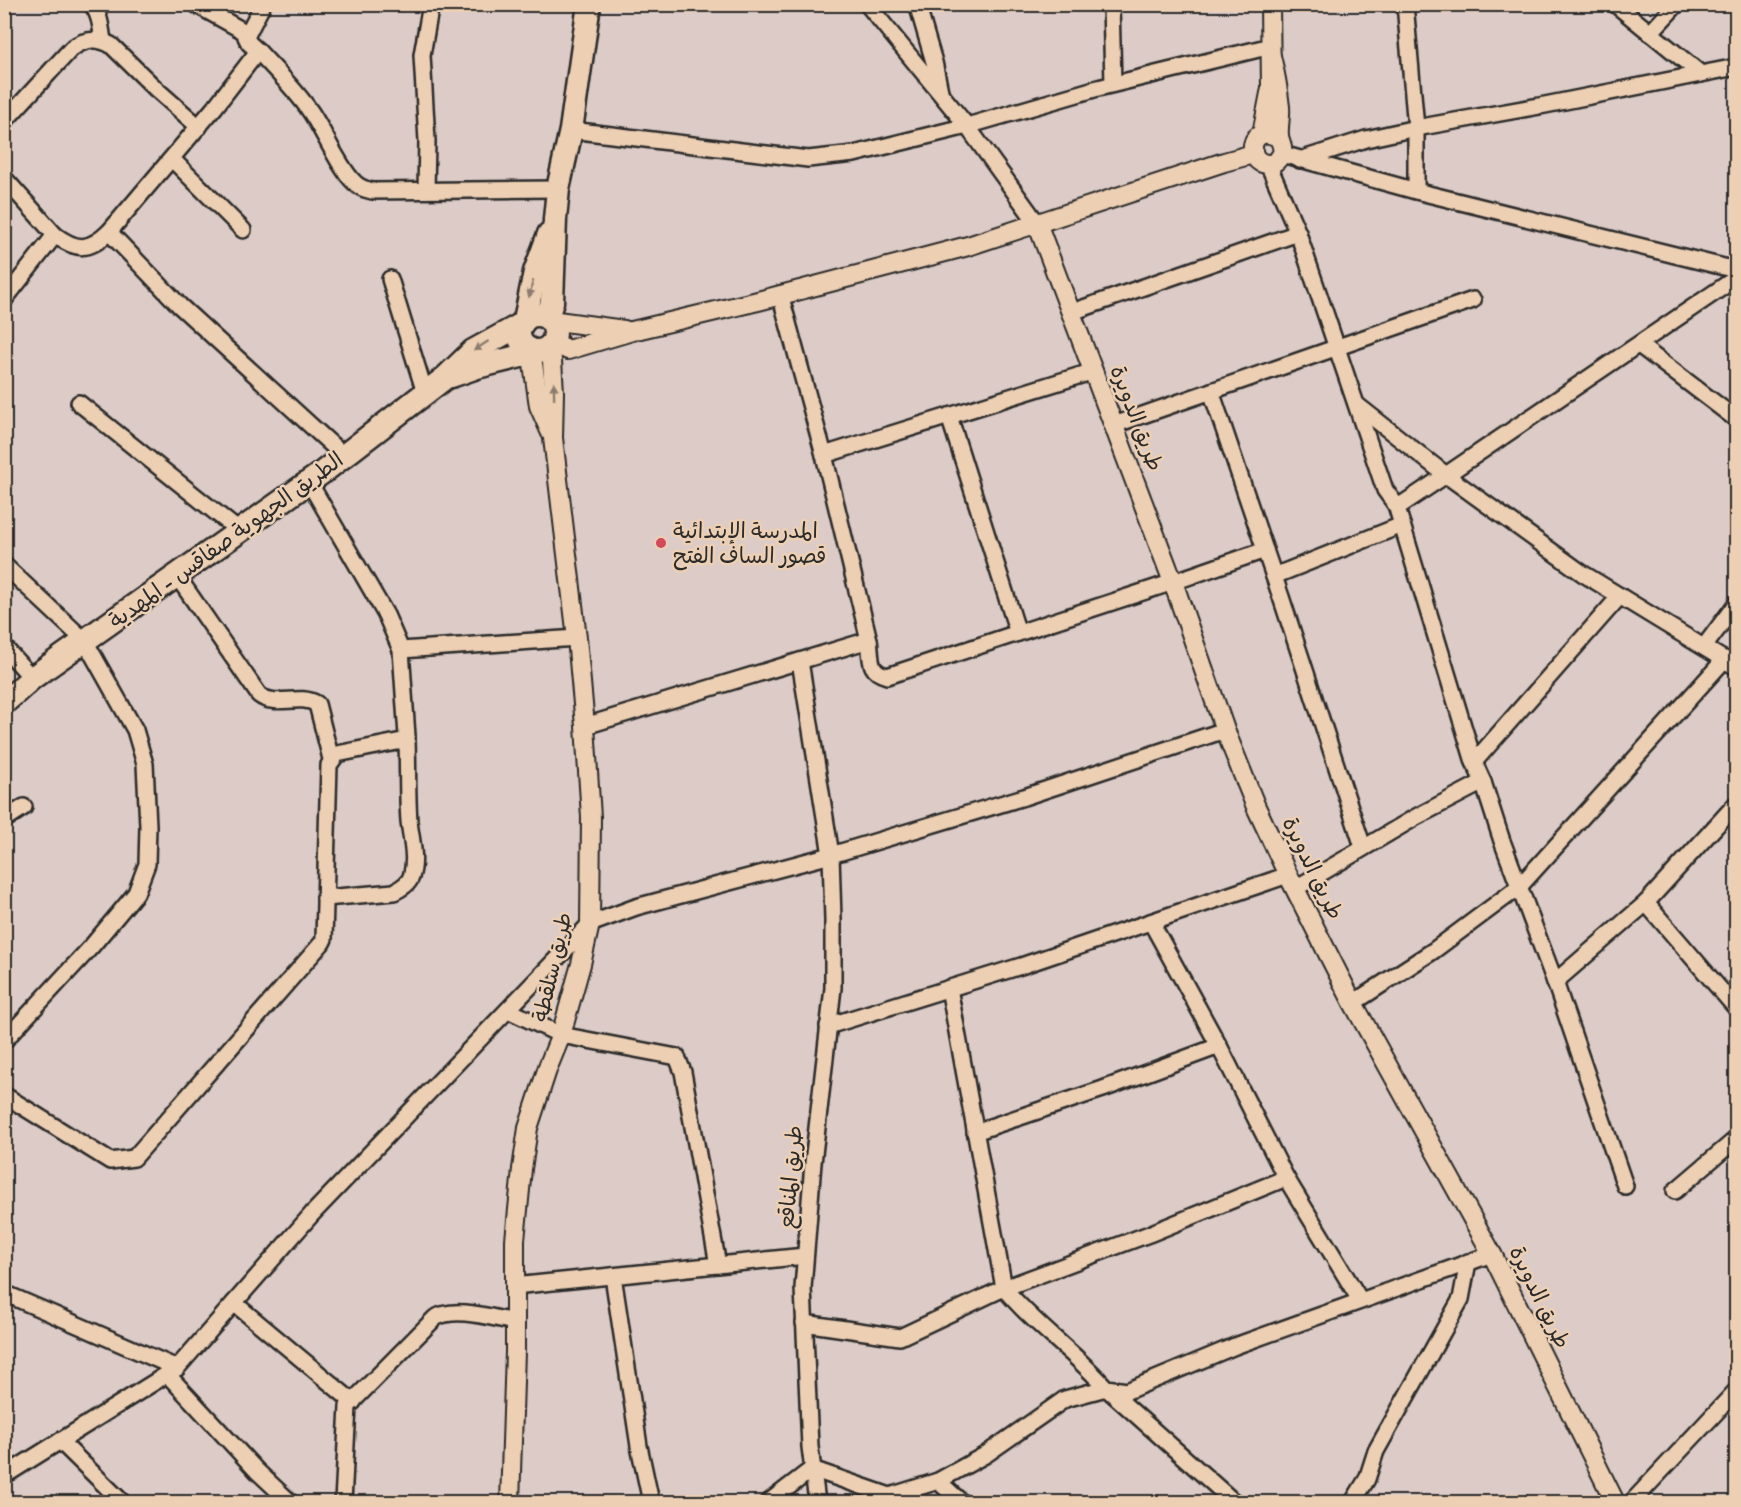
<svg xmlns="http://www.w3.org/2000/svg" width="1741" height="1507" viewBox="0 0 1741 1507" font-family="Itim,'Playpen Sans Arabic',sans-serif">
<rect width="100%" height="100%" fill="#dccbc6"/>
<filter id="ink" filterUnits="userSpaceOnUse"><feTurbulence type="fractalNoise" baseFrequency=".0167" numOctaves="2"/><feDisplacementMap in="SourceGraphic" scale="12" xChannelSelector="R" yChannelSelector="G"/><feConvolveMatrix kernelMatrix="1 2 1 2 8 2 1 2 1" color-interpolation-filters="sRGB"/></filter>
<g filter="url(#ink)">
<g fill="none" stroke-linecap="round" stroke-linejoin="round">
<defs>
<g id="minor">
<path d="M91,4C100,13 101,28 103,41"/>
<path d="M195,4L247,33"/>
<path d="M867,4L967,126L1037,223"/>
<path d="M917,4L934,62L940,91"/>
<path d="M1111,4L1113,84"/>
<path d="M1405,4L1416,128V191"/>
<path d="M1615,4L1701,74"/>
<path d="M1650,33L1677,4"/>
<path d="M258,51C276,71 295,89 310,111C324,131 339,168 355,183C360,188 365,189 372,191L558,189"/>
<path d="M4,122L71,49C84,39 96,37 111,45L156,89L199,127"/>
<path d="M571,130L808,159L854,154L967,126L1098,88L1271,46"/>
<path d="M1282,154L1416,191L1736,270"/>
<path d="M172,159L243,230"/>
<path d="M1300,160L1366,139L1416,128L1545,105L1736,67"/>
<path d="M1268,164L1298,233L1385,490L1396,505H1401L1446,475L1582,573L1736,667"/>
<path d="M4,178L55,235L4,300"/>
<path d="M426,190L427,141L422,55L431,4"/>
<path d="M109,232L180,306L344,456"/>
<path d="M55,235C77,251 89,251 109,232L215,107L258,51L249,43L246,37L263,4"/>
<path d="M390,279L425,393"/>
<path d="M780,294L824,455L1094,371"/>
<path d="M1072,312L1298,233"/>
<path d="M1639,345L1736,419"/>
<path d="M1211,391L1281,597L1363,847"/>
<path d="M79,403L239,531"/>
<path d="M1357,405L1446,475L1736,278"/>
<path d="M949,416L1018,633"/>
<path d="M1114,425L1473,300"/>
<path d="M824,455L869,640C872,658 867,671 887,676L1173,582L1265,550"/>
<path d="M1396,505L1474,762L1483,782"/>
<path d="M4,565L85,641L135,730L145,764L148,826L147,864L136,893L91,947L4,1041"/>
<path d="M177,576L259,695C275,708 299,693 317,704L331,759"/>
<path d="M1274,576L1402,525"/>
<path d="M4,647L32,678"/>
<path d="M1704,647L1736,604"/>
<path d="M401,650L577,638"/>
<path d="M800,661L831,855L833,920V988L813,1163L803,1288L810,1447L817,1502"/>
<path d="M585,726L869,640"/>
<path d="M1474,762L1620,596"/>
<path d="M4,820L24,807"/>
<path d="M1296,888L1416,817L1483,782L1502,841L1555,982L1646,903L1736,804"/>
<path d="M325,898L394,892C401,888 408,885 411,877C417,859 411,839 409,821C407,794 408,767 407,740"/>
<path d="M1646,903L1736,1008"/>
<path d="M1151,922L1219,1046L1286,1178L1360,1300"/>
<path d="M1555,982L1625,1186"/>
<path d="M949,988L1004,1288C1034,1325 1075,1352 1106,1388L1127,1391L1235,1346L1492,1254"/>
<path d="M1353,1003L1433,951L1519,887L1725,659"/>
<path d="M508,1010L561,1035L677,1057L683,1072L718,1265"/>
<path d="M828,1026L1021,966L1288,875"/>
<path d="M4,1095L110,1161L134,1158L322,943L324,939L329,765L337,754L407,740V736L401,650L386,615L309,482"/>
<path d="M975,1132L1103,1089L1219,1046"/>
<path d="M1675,1191L1736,1139"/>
<path d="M613,1276L639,1446L651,1502"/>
<path d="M514,1286L805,1256"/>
<path d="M4,1293L177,1368L312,1214L590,924L636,907L831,855L1024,797L1225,730"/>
<path d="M234,1303L353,1402"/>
<path d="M804,1323L900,1337L1004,1288L1149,1234L1286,1178"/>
<path d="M167,1374L257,1471L290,1502"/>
<path d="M60,1441L122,1502"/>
<path d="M4,1476L177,1368"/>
<path d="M938,1481L961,1502"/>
<path d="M343,1502L348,1406L435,1318C455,1306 492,1318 515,1322"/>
<path d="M769,1502L812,1469L890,1496L938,1481L985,1455L1065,1399L1106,1388L1234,1502"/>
<path d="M1353,1502L1367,1479L1376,1451L1461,1299L1468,1262"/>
<path d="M1632,1502L1736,1391"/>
</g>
<g id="tertiary">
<path d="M1271,56C1275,72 1278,89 1280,107C1281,116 1278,126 1279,135C1279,141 1284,146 1282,153C1280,158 1275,164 1268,164C1244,164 1249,120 1279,138"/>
<path d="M1262,134L1271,88L1270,4"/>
<path d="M1037,223L1173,582L1225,730L1256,807L1288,875L1353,1003L1492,1254L1615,1502"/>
<path d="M550,320L624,330"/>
<path d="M553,342L568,350L632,331L758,301L968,246L1224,162L1253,154"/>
<path d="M531,350L539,406L551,433"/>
<path d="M510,1502L515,1352V1240L522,1169L528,1128L548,1067L561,1035L581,964L590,924L591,817L585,726L577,638L553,438L554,392L551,345"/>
</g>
<g id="primary">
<circle cx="537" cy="333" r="18"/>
<path d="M547,318L552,302L555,219L558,189L571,130L589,4"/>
<path d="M525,320L535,272L549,234"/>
<path d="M451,376L477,367L521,356L529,349"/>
<path d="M4,703L32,678L323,472L446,377L473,351L522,324"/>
</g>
</defs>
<use href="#minor" stroke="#2b2b2b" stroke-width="20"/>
<use href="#tertiary" stroke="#2b2b2b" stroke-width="22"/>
<use href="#primary" stroke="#2b2b2b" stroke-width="27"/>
<use href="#minor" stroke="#edcfb3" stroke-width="15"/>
<use href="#tertiary" stroke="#edcfb3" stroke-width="18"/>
<use href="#primary" stroke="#edcfb3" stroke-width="22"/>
</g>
<defs><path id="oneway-solid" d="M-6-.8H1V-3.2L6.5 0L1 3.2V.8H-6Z" transform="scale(1.5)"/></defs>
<g fill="#8c7d6f">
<use href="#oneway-solid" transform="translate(531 289) rotate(104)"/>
<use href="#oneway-solid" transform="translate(481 346) rotate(147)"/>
<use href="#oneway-solid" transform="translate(554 391) rotate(-91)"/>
</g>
</g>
<circle fill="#d1495b" stroke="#edcfb3" stroke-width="2" cx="661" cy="543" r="6"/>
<g text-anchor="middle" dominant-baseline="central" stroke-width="5" stroke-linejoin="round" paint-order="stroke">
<g font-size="22" fill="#2b2b2b" stroke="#edcfb3">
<text transform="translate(1137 418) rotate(69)">طريق الدويرة</text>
<text transform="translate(226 540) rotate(-36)">الطريق الجهوية صفاقس - المهدية</text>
<text transform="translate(1313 868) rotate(64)">طريق الدويرة</text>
<text transform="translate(552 967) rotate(-77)">طريق سلقطة</text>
<text transform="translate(790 1177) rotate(-85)">طريق المناقع</text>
<text transform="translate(1540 1297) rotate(64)">طريق الدويرة</text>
</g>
<g font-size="22" fill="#2b2b2b" stroke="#edcfb3" text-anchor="start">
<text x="673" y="530">المدرسة الإبتدائية<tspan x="673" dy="25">قصور الساف الفتح</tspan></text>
</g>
</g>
<rect width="1741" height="1507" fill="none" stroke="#edcfb3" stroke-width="24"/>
<rect x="12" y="12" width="1717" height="1483" fill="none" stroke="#2b2b2b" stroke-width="2" filter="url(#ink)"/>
</svg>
